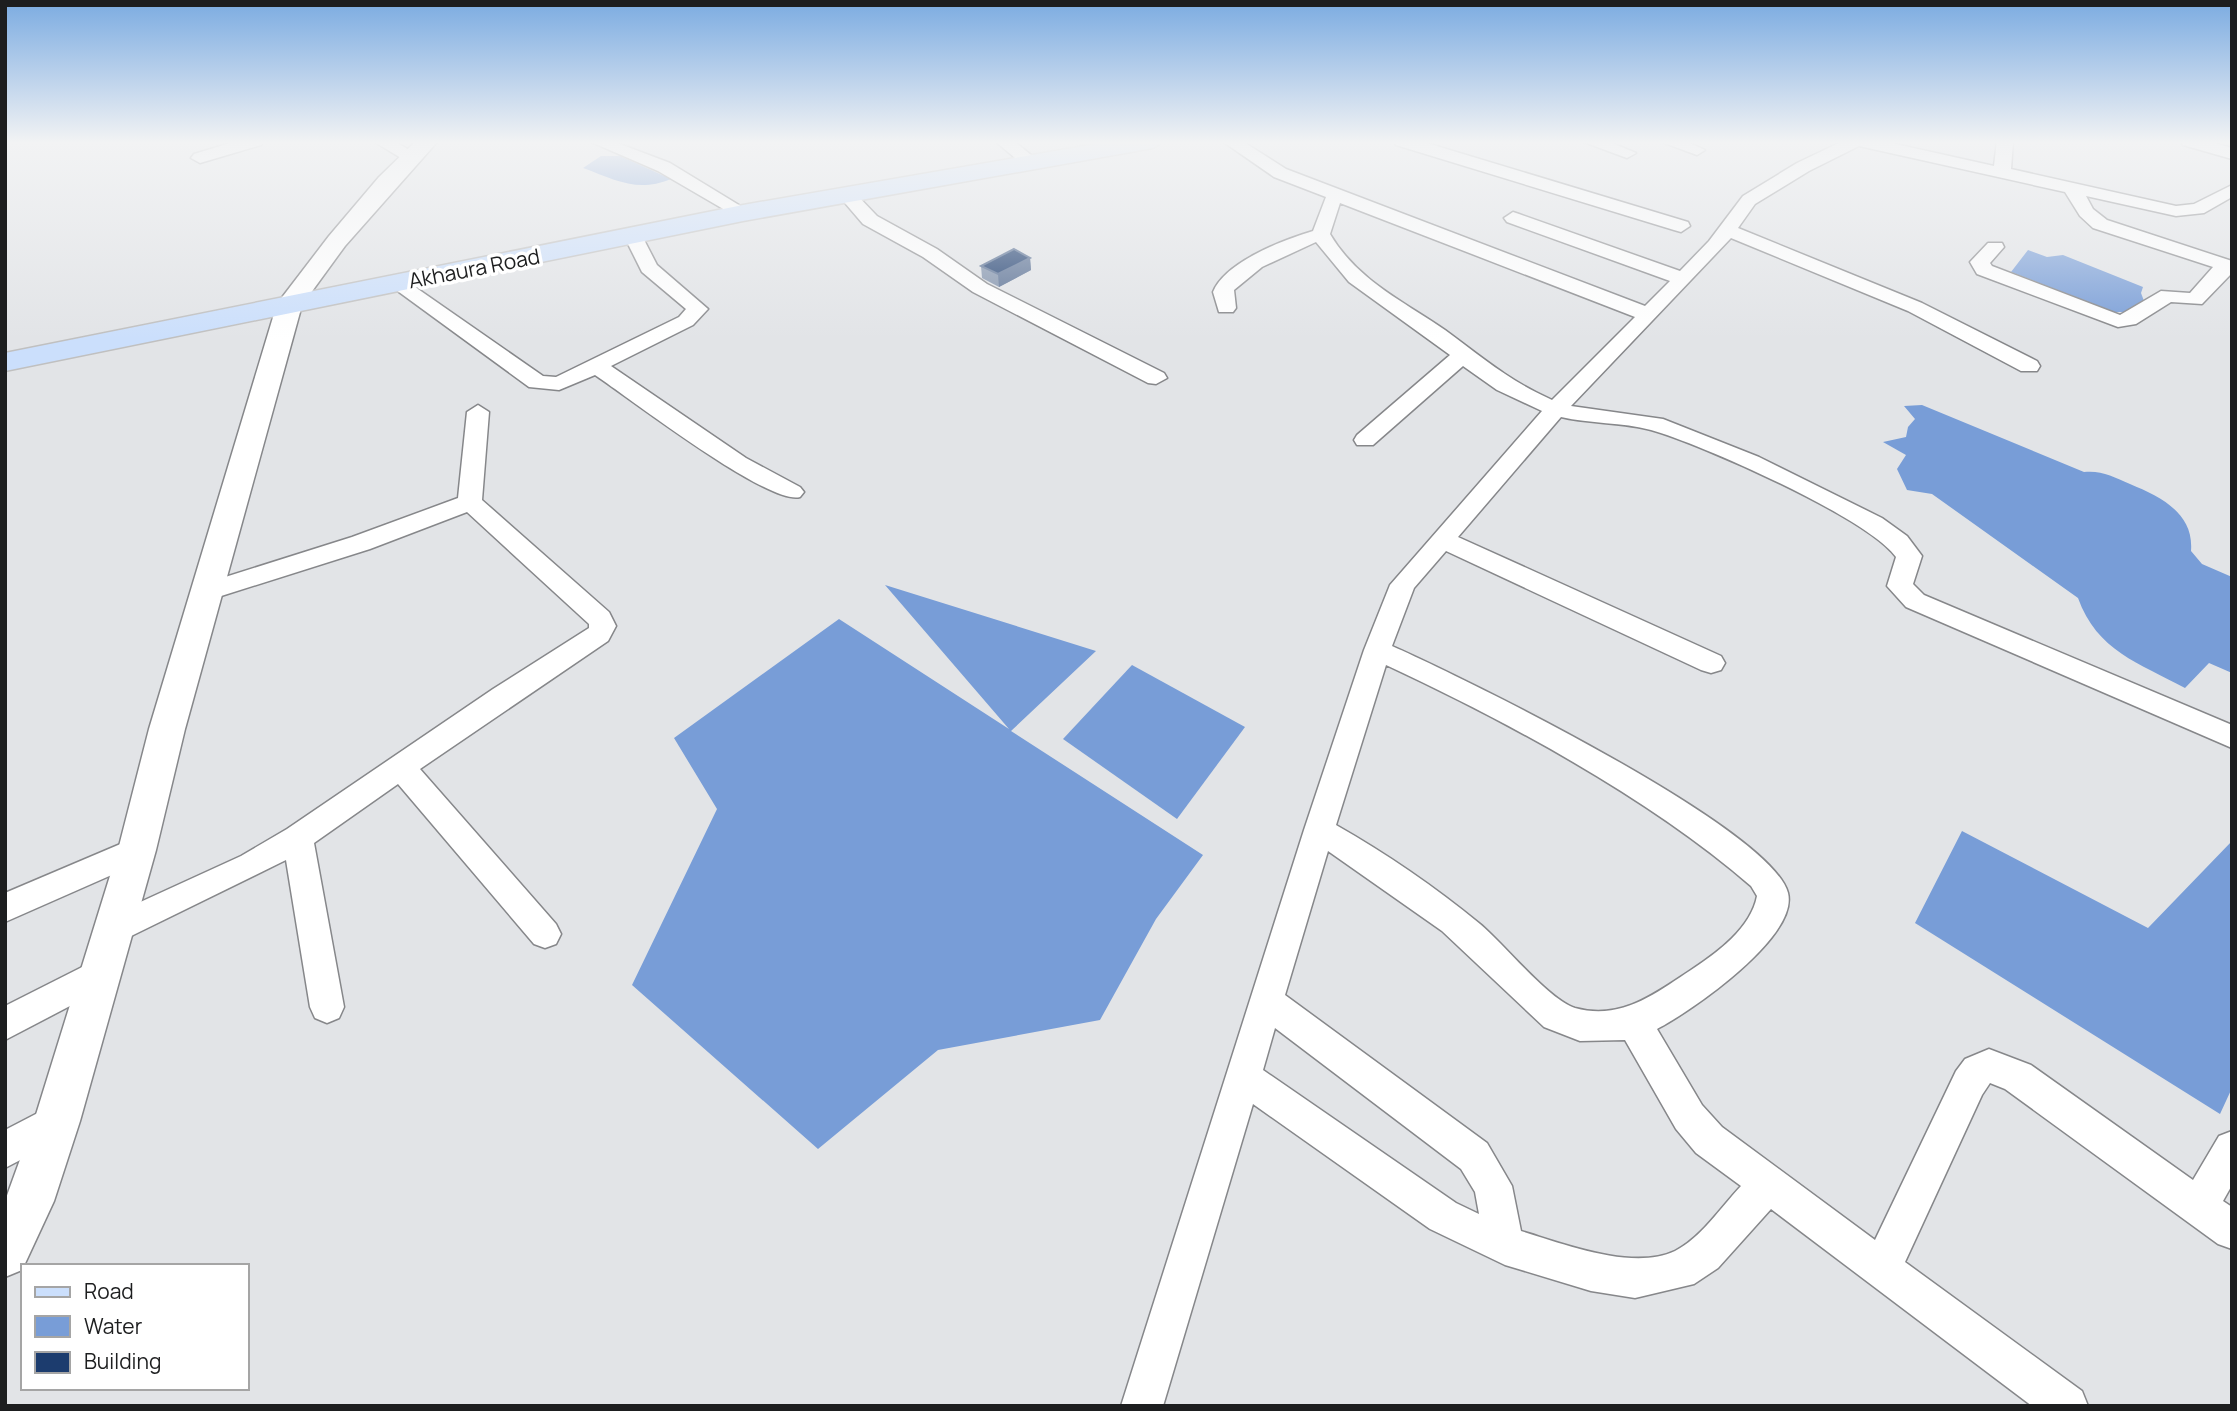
<svg xmlns="http://www.w3.org/2000/svg" width="2237" height="1411" viewBox="0 0 2237 1411" font-family="Manrope,sans-serif">
<rect width="100%" height="100%" fill="#e2e4e7"/>
<g fill="#789dd7">
<path d="M601,156H620L671,179C637,193 616,180 583,168Z"/>
<path d="M2028,250L2047,257L2063,255L2143,287L2141,293L2144,301L2138,312H2112L2011,272Z"/>
<path d="M1922,405L2084,472C2101,470 2114,477 2130,484C2161,497 2194,513 2191,551L2202,564L2232,577V673L2209,663L2185,688C2139,663 2097,651 2078,598L1932,494L1907,490L1897,469L1906,455L1883,442L1906,437L1908,427L1915,419L1904,406Z"/>
<path d="M885,585L1096,651L1011,731L1203,855L1156,919L1100,1020L938,1050L818,1149L632,985L717,809L674,738L839,619L1009,729Z"/>
<path d="M1132,665L1245,727L1177,819L1063,739Z"/>
<path d="M1962,831L2148,928L2232,841V1088L2220,1114L1915,923Z"/>
</g>
<g fill="none" stroke-linecap="round" stroke-linejoin="round">
<defs>
<g id="minor">
<path d="M237,141H263L261,145L200,163L191,158L194,154Z"/>
<path d="M373,141H394L421,157L412,162L406,161Z"/>
<path d="M589,141H612L670,163L752,213L743,218L737,217L658,171Z"/>
<path d="M995,141H1014L1042,164L1033,169L1027,168Z"/>
<path d="M1222,141H1242L1286,169L1645,306L1670,281L1507,222L1504,218L1513,212L1519,214L1680,271L1709,241L1743,196L1797,163L1843,141H1882L1994,166L1997,141H2013L2011,169L2176,206L2194,204L2232,185V197L2204,213L2176,216L2086,196L2093,209L2107,220L2232,261V273L2202,304L2171,302L2136,324L2118,327L1977,274L1970,262L1988,243H2002L2004,247L1990,263L1992,266L2120,315L2161,291L2190,293L2213,267L2093,228L2080,216L2065,192L1859,146L1809,171L1755,204L1738,228L1922,303L2037,361L2040,366L2037,371H2021L1908,311L1731,238L1571,406L1663,419L1759,457L1882,518L1907,536L1922,556L1913,584L1924,595L2232,725V748L1906,607L1887,586L1896,557C1868,518 1701,444 1651,430C1622,422 1590,424 1561,417L1458,537L1721,656L1725,663L1721,670L1711,673L1701,670L1446,551L1414,588L1392,646C1462,677 1771,828 1788,893C1799,937 1690,1012 1657,1029L1702,1105L1722,1127L1875,1240L1956,1071L1965,1059L1989,1049L2031,1065L2193,1180L2219,1136L2232,1131V1185L2223,1201L2232,1207V1249L2218,1244L2005,1089L1990,1083L1982,1095L1905,1262L2082,1391L2088,1406H2032L1771,1209L1718,1268L1694,1284L1635,1298L1591,1291L1505,1265L1430,1229L1253,1104L1163,1406H1121L1304,830L1364,650L1390,585L1542,411L1497,390L1463,366L1373,445H1357L1354,440L1357,435L1450,355L1349,282L1316,242L1262,267L1234,290L1236,308L1233,312H1219L1213,292C1225,262 1283,240 1313,231L1326,197L1274,177ZM1340,203L1635,317L1552,400L1548,398C1508,380 1479,355 1445,330C1403,301 1357,280 1330,234ZM1386,665C1508,722 1648,797 1751,886L1757,896C1751,928 1717,953 1691,970C1656,993 1621,1021 1575,1008C1549,1000 1503,943 1480,924C1435,887 1387,854 1336,825ZM1328,851L1442,931L1544,1027L1580,1041L1625,1040L1676,1129L1696,1153L1741,1186C1721,1207 1701,1238 1675,1251C1633,1271 1564,1244 1521,1231L1512,1186L1487,1143L1285,995ZM1275,1028L1461,1169L1475,1192L1479,1214L1456,1203L1263,1070Z"/>
<path d="M1394,141H1420L1688,222L1690,226L1681,232L1674,230L1396,145Z"/>
<path d="M1581,141H1607L1636,153L1627,158Z"/>
<path d="M1659,141H1685L1705,150L1697,155Z"/>
<path d="M2181,141H2207L2232,148V159L2183,145Z"/>
<path d="M848,191L854,192L877,216L937,249L987,284L1164,373L1167,378L1156,384L1148,383L973,292L923,257L863,224L839,196Z"/>
<path d="M633,230L640,232L657,265L708,309L693,325L611,366L746,458L800,487L804,492L800,497C769,506 628,397 595,375L559,390L529,387L388,284L391,280H405L543,376L556,377L679,317L686,309L642,272L624,236Z"/>
<path d="M478,405L489,412L482,500L609,612L616,626L608,641L420,769L556,924L561,934L556,944L545,948L534,944L398,784L314,843L344,1007L339,1018L327,1023L315,1018L310,1007L286,860L123,940L112,944L101,940L96,930L101,920L241,856L287,829L493,689L589,628V624L467,512L370,549L218,597L209,600L200,597L196,591L200,585L352,537L458,498L467,412Z"/>
<path d="M137,837L148,841L152,850L148,859L5,922V893Z"/>
<path d="M100,958L112,962L117,973L112,984L5,1040V1006Z"/>
<path d="M57,1103L70,1108L75,1121L70,1134L5,1168V1130Z"/>
</g>
<path id="tertiary" d="M416,141H438L345,246L302,305L185,729L156,850L80,1121L54,1201L22,1270L5,1277V1201L34,1121L118,850L149,729L277,304L329,236L379,177Z"/>
<path id="primary" d="M1113,141H1164L1153,148L743,221L5,371V353L743,205Z"/>
</defs>
<use href="#minor" stroke="#86878a" stroke-width="3"/>
<use href="#tertiary" stroke="#86878a" stroke-width="3"/>
<use href="#primary" stroke="#c0c0c0" stroke-width="3"/>
<use href="#minor" fill="#fff" fill-rule="evenodd"/>
<use href="#tertiary" fill="#fff" fill-rule="evenodd"/>
<use href="#primary" fill="#cbdffc" fill-rule="evenodd"/>
</g>
<path fill="#7f90aa" d="M1030,258L1031,270L999,287L982,278L981,266Z"/>
<path fill="#576e92" d="M1030,258L1031,270L999,287L998,274Z"/>
<path fill="#1c3c6e" stroke="#576e92" stroke-width="2" d="M1014,249L1030,258L998,274L981,266Z"/>
<linearGradient id="sky" x2="0" y2="1"><stop stop-color="#7babe1"/><stop offset="0.42" stop-color="#f2f3f4"/><stop offset="1" stop-color="#f2f3f4" stop-opacity="0"/></linearGradient>
<rect width="2237" height="339" fill="url(#sky)"/>
<g text-anchor="middle" dominant-baseline="central" stroke-width="7" stroke-linejoin="round" paint-order="stroke">
<g font-size="21" fill="#1d1e1f" stroke="#fff">
<text transform="translate(474 268) rotate(-11)">Akhaura Road</text>
</g>
</g>
<rect width="2237" height="1411" fill="none" stroke="#1d1e1f" stroke-width="14"/>
<rect x="21" y="1264" width="228" height="126" fill="#ffffff" stroke="#a5a5a5" stroke-width="2"/>
<rect x="35" y="1287" width="35" height="10" fill="#cbdffc" stroke="#a5a5a5" stroke-width="2"/>
<text x="84" y="1299" font-size="21" fill="#1d1e1f">Road</text>
<rect x="35" y="1316" width="35" height="21" fill="#789dd7" stroke="#a5a5a5" stroke-width="2"/>
<text x="84" y="1334" font-size="21" fill="#1d1e1f">Water</text>
<rect x="35" y="1352" width="35" height="21" fill="#1c3c6e" stroke="#a5a5a5" stroke-width="2"/>
<text x="84" y="1369" font-size="21" fill="#1d1e1f">Building</text>
</svg>
